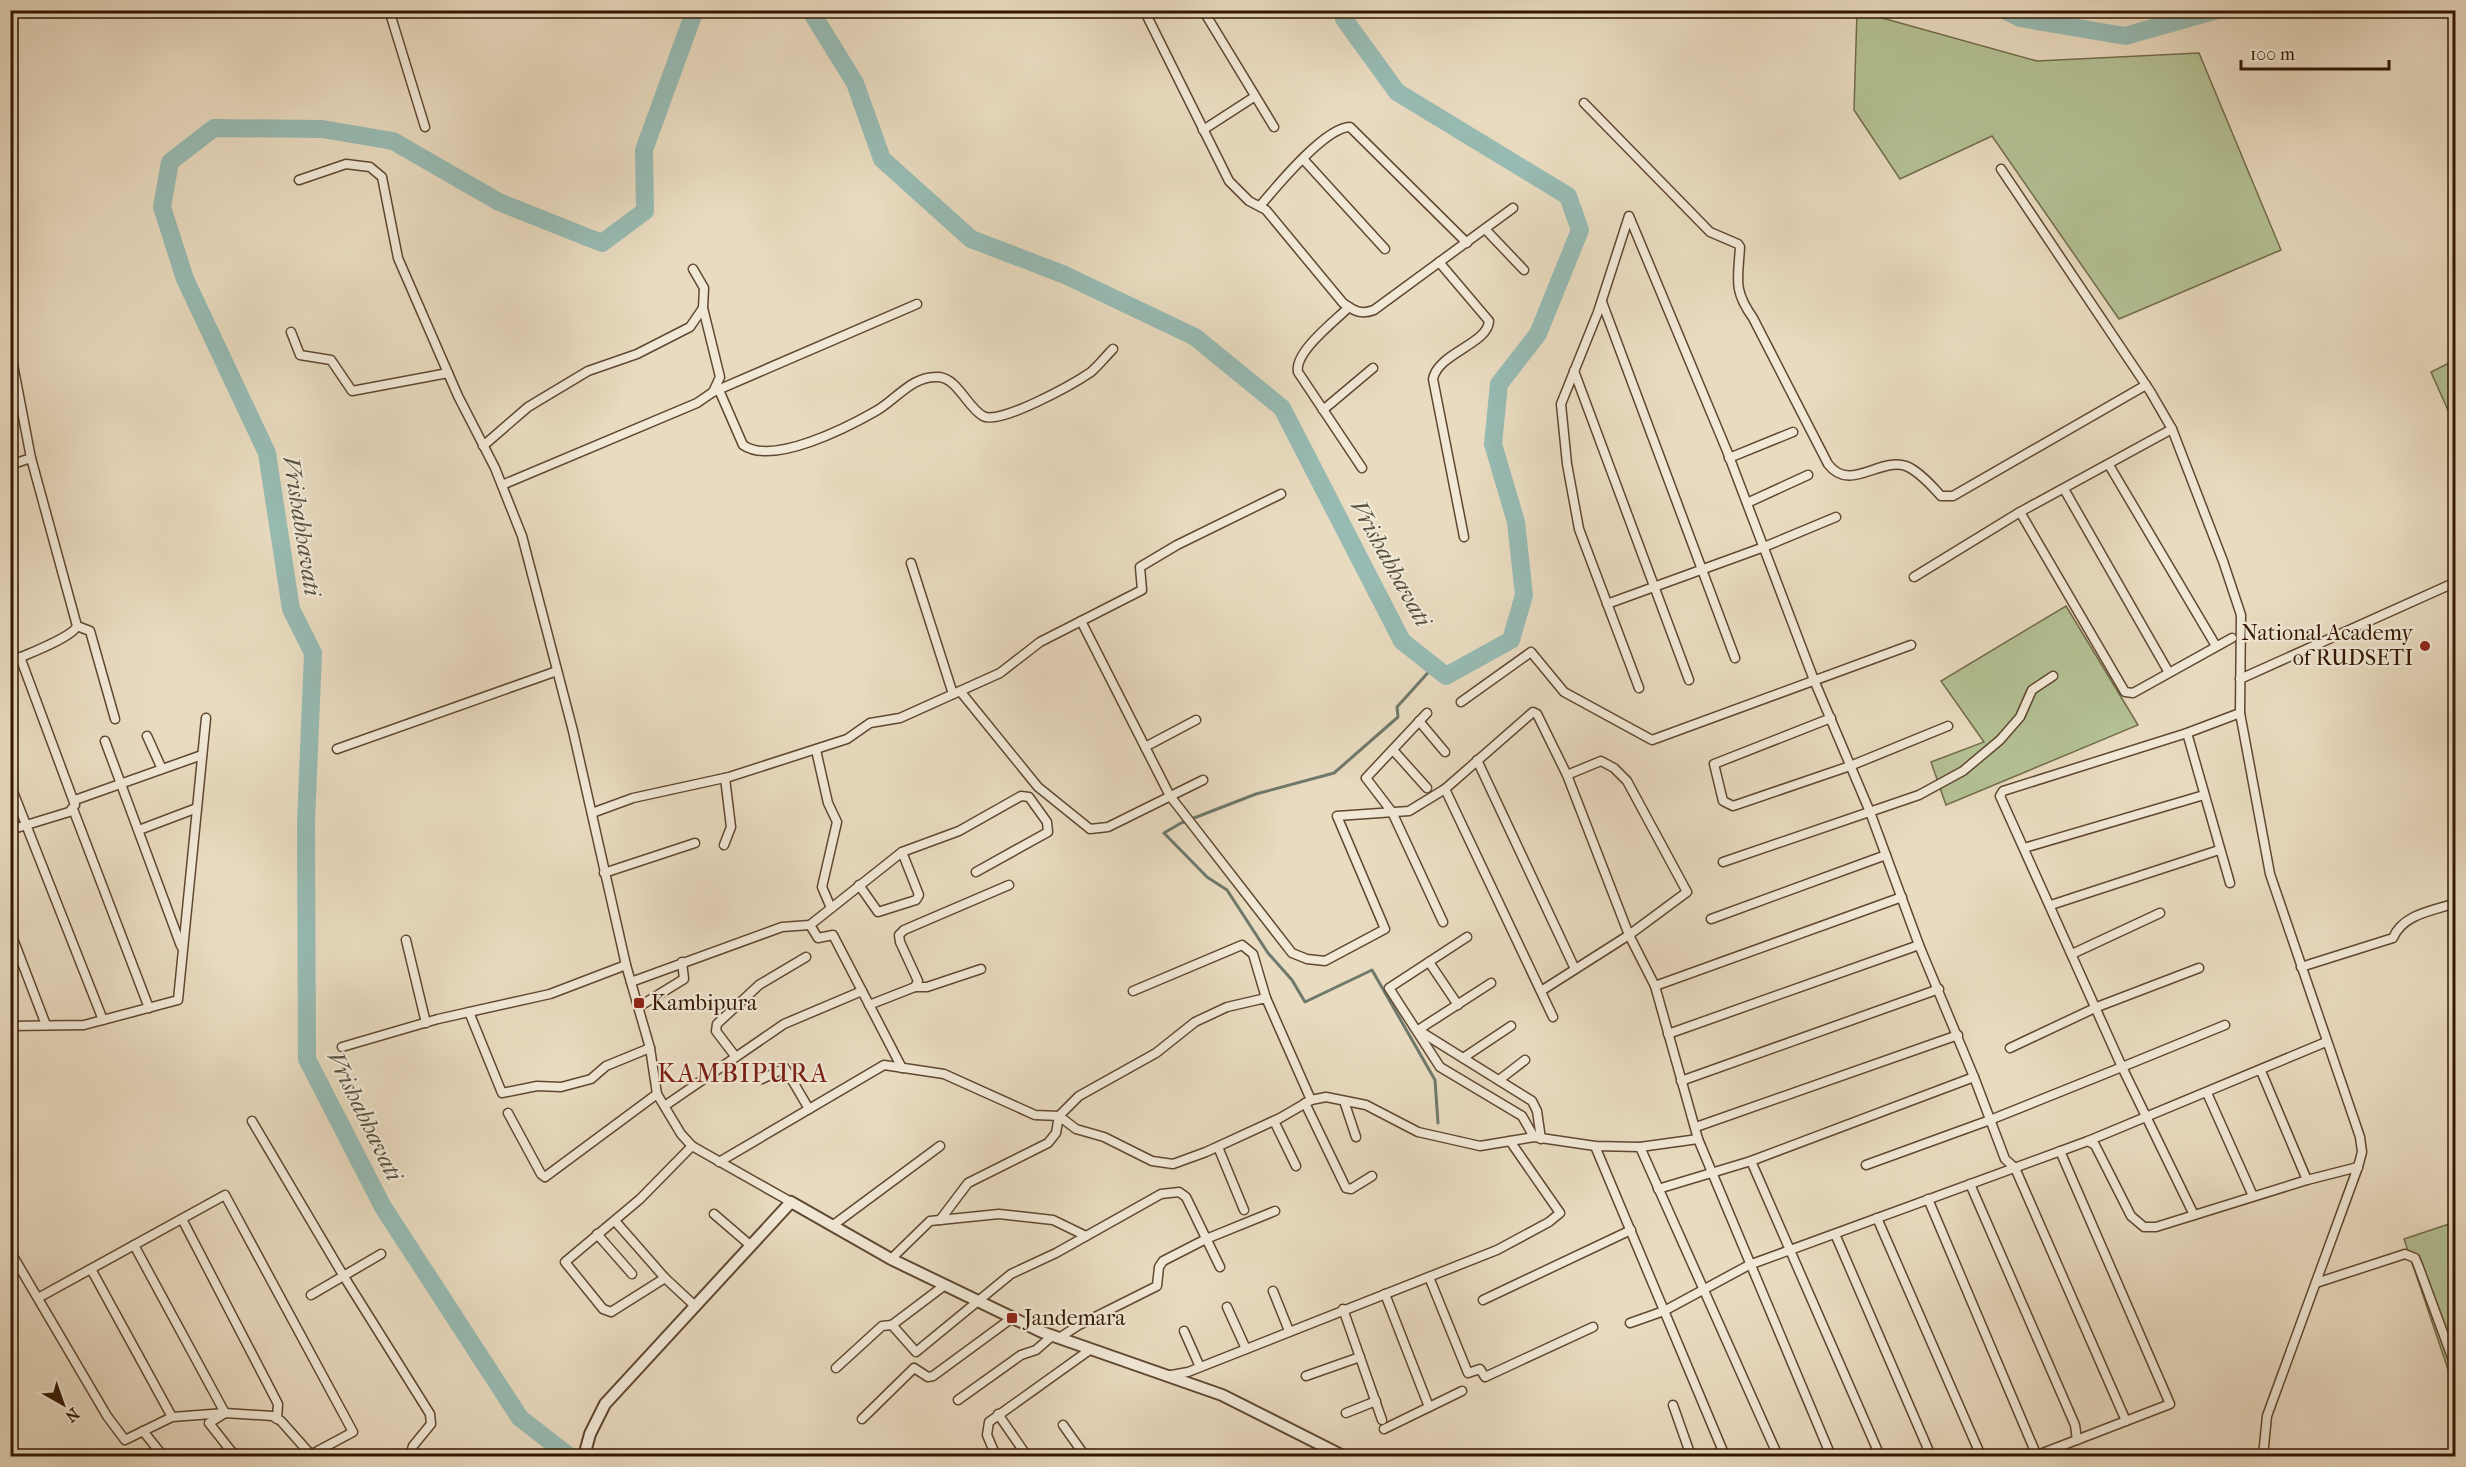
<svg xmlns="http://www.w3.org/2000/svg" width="2466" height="1467" viewBox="0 0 2466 1467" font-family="'IM FELL French Canon',serif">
<rect width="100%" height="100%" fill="#e9dbc0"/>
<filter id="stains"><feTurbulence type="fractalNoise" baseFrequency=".00333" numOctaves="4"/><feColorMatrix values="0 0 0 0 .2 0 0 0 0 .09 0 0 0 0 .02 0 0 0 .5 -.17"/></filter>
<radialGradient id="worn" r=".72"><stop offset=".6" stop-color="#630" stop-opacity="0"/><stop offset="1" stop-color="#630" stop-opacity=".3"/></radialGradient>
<g fill="#b4c194" stroke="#736c4a" stroke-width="1.5">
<path d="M1857,11L2037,61L2199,53L2281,250L2119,319L1992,136L1900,179L1854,110Z"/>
<path d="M2455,360V426L2431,372Z"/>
<path d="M2066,606L2138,725L1946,805L1931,762L1984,742L1941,681Z"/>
<path d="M2455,1222V1390L2404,1239Z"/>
</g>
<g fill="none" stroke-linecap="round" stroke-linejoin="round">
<path stroke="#6f796b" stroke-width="3" d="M1434,666L1397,707L1398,717L1334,773L1256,794L1181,823L1164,833L1207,877L1227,890L1268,953L1292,980L1305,1002L1372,970L1435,1080L1438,1123"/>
<g stroke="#97bbb3" stroke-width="18">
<path d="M810,10L855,83L882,159L971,239L1065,275L1195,337L1282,408L1402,641L1446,676L1511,640L1524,595L1516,522L1493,444L1499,384L1538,334L1580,230L1568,196L1397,92L1344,19L1345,10"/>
<path d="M2004,10L2020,18L2125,36L2217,10"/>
<path d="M569,1456L520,1418L383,1207L307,1059L306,822L313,653L291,609L267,453L185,279L162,207L170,162L214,128L322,129L393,141L499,202L602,243L645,211L644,150L695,10"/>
</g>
<defs>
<g id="minor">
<path d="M389,10L425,127"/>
<path d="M1144,10L1229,181L1249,201L1266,210L1343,303C1354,311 1361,315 1374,310L1513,208"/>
<path d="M1203,10L1274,127"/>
<path d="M1584,103L1710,232L1738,244L1740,247C1738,280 1733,290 1753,318L1828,464C1850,493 1879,457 1906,466C1919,471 1933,487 1941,496H1953L2146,385"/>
<path d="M1203,130L1254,97"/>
<path d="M1304,160L1385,249"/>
<path d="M2001,169L2150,391L2172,429L2223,561L2241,615L2240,713L2270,874L2360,1137L2362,1152L2358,1167L2267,1416L2263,1456"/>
<path d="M299,180L346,164L370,167L382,177L398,258L458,396L495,468L522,536L573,731L626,965L650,1048L657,1094L681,1134L692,1146L791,1202"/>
<path d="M1260,206C1276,187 1325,127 1350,127L1467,243"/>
<path d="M1485,229L1524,270"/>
<path d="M1439,262L1489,321C1488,344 1438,353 1433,379L1464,537"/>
<path d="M1602,302L1735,658"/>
<path d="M1349,307C1335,321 1294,352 1298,372L1362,468"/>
<path d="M291,332L300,355L331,360L352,391L448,373"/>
<path d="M10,349L31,458L77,626C72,638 24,655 10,662"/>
<path d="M1574,371L1689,680"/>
<path d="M719,390L743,445C773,466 848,427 876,411C896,400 912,375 939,377C958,379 967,407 983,416C999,426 1075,383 1091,372C1099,365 1106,356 1113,349"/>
<path d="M713,392L917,304"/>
<path d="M1323,410L1373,368"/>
<path d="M2172,429L2020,512L2125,692L2133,693L2232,638"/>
<path d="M483,446L528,407L588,371L637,354L690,327L703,308L704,288L693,269"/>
<path d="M1729,458L1793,432"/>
<path d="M10,465L31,458"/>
<path d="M2109,465L2216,646"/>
<path d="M502,485L697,403L713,392L720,377L703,308"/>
<path d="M2064,489L2168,671"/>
<path d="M1747,503L1808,475"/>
<path d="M911,563L953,694"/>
<path d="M1914,577L2020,512"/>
<path d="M1607,604L1764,547L1836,517"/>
<path d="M1081,621L1170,796L1292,953L1307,959L1325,961L1385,929L1337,816L1409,811L1445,789"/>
<path d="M77,626L90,631L115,719"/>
<path d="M2240,679L2456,582"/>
<path d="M1639,688L1579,529L1567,464L1561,404L1598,312L1629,216L1727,451L1814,680L1870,812L1919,945L1974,1077L2005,1159L2015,1168L2126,1421"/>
<path d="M960,691L1038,787L1090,829L1108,827L1203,780"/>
<path d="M1461,702L1531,652L1564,692L1652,740L1911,645"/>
<path d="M1427,713L1366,778L1392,812L1443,922"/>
<path d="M1831,718L1714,764L1723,801L1733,806L1850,766L1948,726"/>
<path d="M1419,721L1445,752"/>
<path d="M2187,733L2230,883"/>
<path d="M147,736L162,769"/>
<path d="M105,741L181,946"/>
<path d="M1145,747L1196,720"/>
<path d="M337,749L557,671"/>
<path d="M816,750L828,803L837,822L822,887L831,908"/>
<path d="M1393,750L1427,788"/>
<path d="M1477,760L1575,969"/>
<path d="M10,784L103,1020"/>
<path d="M75,800L202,755"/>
<path d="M73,809L149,1008"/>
<path d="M592,813L633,798L729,777L847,739L870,723L900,718L1000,673L1040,642L1142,590L1140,567L1177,545L1281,494"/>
<path d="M10,830L69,812L75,805L20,657"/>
<path d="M139,830L197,808"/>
<path d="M724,845L731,827L725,778"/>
<path d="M2024,848L2204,795"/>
<path d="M1723,862L1919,795L1963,771L2000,740L2020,717L2032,690L2053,676"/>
<path d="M604,873L695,843"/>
<path d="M859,885L878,912L916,900L919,895L902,852"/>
<path d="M2051,905L2219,850"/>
<path d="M1711,919L1886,855"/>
<path d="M10,931L46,1025"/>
<path d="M1467,937L1389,988L1440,1067L1522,1116L1534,1137"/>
<path d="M406,940L426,1023"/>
<path d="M2072,954L2160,913"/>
<path d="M1429,962L1458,1005"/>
<path d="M2301,967L2393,938C2403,914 2432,911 2456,903"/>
<path d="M631,982L782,927L810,925"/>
<path d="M1491,983L1418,1030L1532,1101L1537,1111L1541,1139"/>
<path d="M1655,986L1902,897"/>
<path d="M915,987H927L981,969"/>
<path d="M1133,991L1242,945L1253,954L1266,998"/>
<path d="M1541,991L1629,935L1687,892L1627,781L1614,768L1601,761L1567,775"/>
<path d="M869,1005L915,987L918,981L900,942L899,935L904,930L1009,885"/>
<path d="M640,1006L684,979L682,962"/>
<path d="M469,1012L502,1093L537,1086L561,1087L591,1079L606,1066L650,1048"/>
<path d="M1553,1017L1445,789L1533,712L1537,714L1567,775L1629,935L1655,986L1698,1139L1831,1456"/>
<path d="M2225,1025L2122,1067L2000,796L2003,791L2187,733L2240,713"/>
<path d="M10,1026L84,1025L178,1000L206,718"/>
<path d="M1668,1034L1919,945"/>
<path d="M342,1047L438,1019L550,994L626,965"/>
<path d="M2010,1048L2097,1007L2199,968"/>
<path d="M735,1056L716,1031L717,1024L759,985L806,957"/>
<path d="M1463,1058L1511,1026"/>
<path d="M902,1068L833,935L818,938L810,925L902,852L959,831L1021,796L1029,797L1047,822L1048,832L976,872"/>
<path d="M2261,1071L2307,1180"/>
<path d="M762,1079L785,1068L809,1109"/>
<path d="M1499,1080L1525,1060"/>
<path d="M1681,1081L1939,989"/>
<path d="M2207,1093L2253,1196"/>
<path d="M1344,1101L1356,1137"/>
<path d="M1305,1103L1346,1188L1351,1189L1372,1176"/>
<path d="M666,1105L784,1024L862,991"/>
<path d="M508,1113L541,1174L545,1177L657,1094"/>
<path d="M252,1121L343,1275L430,1414L431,1424L413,1446L410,1456"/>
<path d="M1274,1121L1296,1166"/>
<path d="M1696,1127L1958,1035"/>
<path d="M2088,1141L2095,1145L2131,1216L2144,1227H2156L2307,1180L2358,1167"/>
<path d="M1595,1146L1725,1456"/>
<path d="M1218,1147L1244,1210"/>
<path d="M1640,1147L1778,1456"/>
<path d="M1751,1161L1880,1456"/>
<path d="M719,1162L884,1065L944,1074L1035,1115L1059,1116L1076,1129L1104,1137L1152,1161L1173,1164L1206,1152L1280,1118L1311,1100L1326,1097L1366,1105L1418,1132L1480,1146L1534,1137L1595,1146L1640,1147L1698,1139"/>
<path d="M1866,1165L1990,1120L2122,1067L2194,1215"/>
<path d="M1970,1184L2075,1425L2077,1440"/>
<path d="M1658,1189L1751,1161L1974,1077"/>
<path d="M1928,1199L2037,1456"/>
<path d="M714,1214L750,1245"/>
<path d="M1877,1218L1981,1456"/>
<path d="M182,1219L278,1404L277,1419"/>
<path d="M940,1220L968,1183L1048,1143L1056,1133L1059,1116L1079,1096L1156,1053L1195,1022L1227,1007L1266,998L1311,1100"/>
<path d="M615,1221L665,1278L694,1305"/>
<path d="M832,1226L940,1146"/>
<path d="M597,1234L632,1274"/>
<path d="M1835,1234L1931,1456"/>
<path d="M134,1245L225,1413L209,1423L235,1456"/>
<path d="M10,1251L107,1416L125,1440L172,1417L225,1413L272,1416L281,1421L312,1456"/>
<path d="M891,1259L930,1221L999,1214L1053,1220L1086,1236"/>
<path d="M91,1269L172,1417"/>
<path d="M1429,1277L1468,1373L1480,1369L1485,1377L1593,1327"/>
<path d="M665,1278L611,1312L603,1309L565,1262L640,1199L692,1146"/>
<path d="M2316,1283L2405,1254L2415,1258L2418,1265L2456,1368"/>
<path d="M945,1285L892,1325L916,1352L1011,1274L1056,1253L1161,1194L1179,1192L1186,1197L1220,1267"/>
<path d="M1273,1291L1289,1331"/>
<path d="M1385,1294L1429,1407"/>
<path d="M311,1295L381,1254"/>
<path d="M38,1298L225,1195L353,1432L310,1455"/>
<path d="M1483,1300L1631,1230"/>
<path d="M1227,1307L1246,1349"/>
<path d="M1343,1309L1382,1420"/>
<path d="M1630,1323L1664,1311L1749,1265L2088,1141L2326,1042"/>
<path d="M1184,1331L1200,1367"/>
<path d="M1059,1338L1079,1325L1157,1286L1159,1267L1163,1261L1206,1239L1275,1211"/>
<path d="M836,1368L882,1326L892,1325"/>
<path d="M1166,1376L1188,1372L1497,1250L1549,1222L1560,1213L1510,1141"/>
<path d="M1306,1376L1360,1357"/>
<path d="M958,1400L1021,1355L1036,1350L1052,1336"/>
<path d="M1673,1405L1691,1456"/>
<path d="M1346,1413L1376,1401"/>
<path d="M998,1414L1027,1456"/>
<path d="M862,1419L914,1368L928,1377L933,1376L1012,1318"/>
<path d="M1063,1425L1085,1456"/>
<path d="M1384,1429L1462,1391"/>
<path d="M143,1431L163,1456"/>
<path d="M996,1456L987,1435L989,1422L1091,1349"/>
<path d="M2035,1456L2170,1404L2060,1151"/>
</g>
<path id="tertiary" d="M584,1456L590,1434L605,1404L791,1202L891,1259L1042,1332L1222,1395L1343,1456"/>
</defs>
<use href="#minor" stroke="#604730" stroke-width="11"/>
<use href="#tertiary" stroke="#604730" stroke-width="14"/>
<use href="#minor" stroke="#f1e8d6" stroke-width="8"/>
<use href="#tertiary" stroke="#f1e8d6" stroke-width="10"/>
</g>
<g fill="#8f2418" stroke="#f1e8d6" stroke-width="2">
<circle cx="2425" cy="646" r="6"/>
<rect x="633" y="997" width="12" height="12" rx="3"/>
<rect x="1006" y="1312" width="12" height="12" rx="3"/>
</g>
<g text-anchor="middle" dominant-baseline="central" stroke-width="4.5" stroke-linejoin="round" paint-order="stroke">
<g font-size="22" fill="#321600" stroke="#f1e8d6" text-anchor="start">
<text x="2413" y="633" text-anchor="end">National Academy<tspan x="2413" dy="25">of RUDSETI</tspan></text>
<text x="651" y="1003">Kambipura</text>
<text x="1024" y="1318">Jandemara</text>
</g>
<g font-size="24" font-style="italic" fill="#55503f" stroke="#f1e8d6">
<text transform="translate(302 526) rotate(81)">Vrishabhavati</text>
<text transform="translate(1391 563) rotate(61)">Vrishabhavati</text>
<text transform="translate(365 1116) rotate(64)">Vrishabhavati</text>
</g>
<g font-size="26" letter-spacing="1.5" fill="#7a1f14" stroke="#f1e8d6">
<text x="743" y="1073">KAMBIPURA</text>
</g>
</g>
<rect width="2466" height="1467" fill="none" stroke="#e9dbc0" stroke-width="36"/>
<rect x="12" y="12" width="2442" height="1443" fill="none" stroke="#321600" stroke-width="3"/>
<rect x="18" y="18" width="2430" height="1431" fill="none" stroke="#321600" stroke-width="1.5"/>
<g transform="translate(63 1404) rotate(140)" stroke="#f1e8d6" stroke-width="4.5" paint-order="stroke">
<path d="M0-4.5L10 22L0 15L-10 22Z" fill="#321600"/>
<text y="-9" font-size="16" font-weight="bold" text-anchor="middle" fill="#321600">N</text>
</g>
<path d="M2241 60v9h148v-9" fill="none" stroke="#321600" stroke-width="3"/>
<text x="2250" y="60" font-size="18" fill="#321600" stroke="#f1e8d6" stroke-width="4.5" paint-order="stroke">100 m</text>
<rect width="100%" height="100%" filter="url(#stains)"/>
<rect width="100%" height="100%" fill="url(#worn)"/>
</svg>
